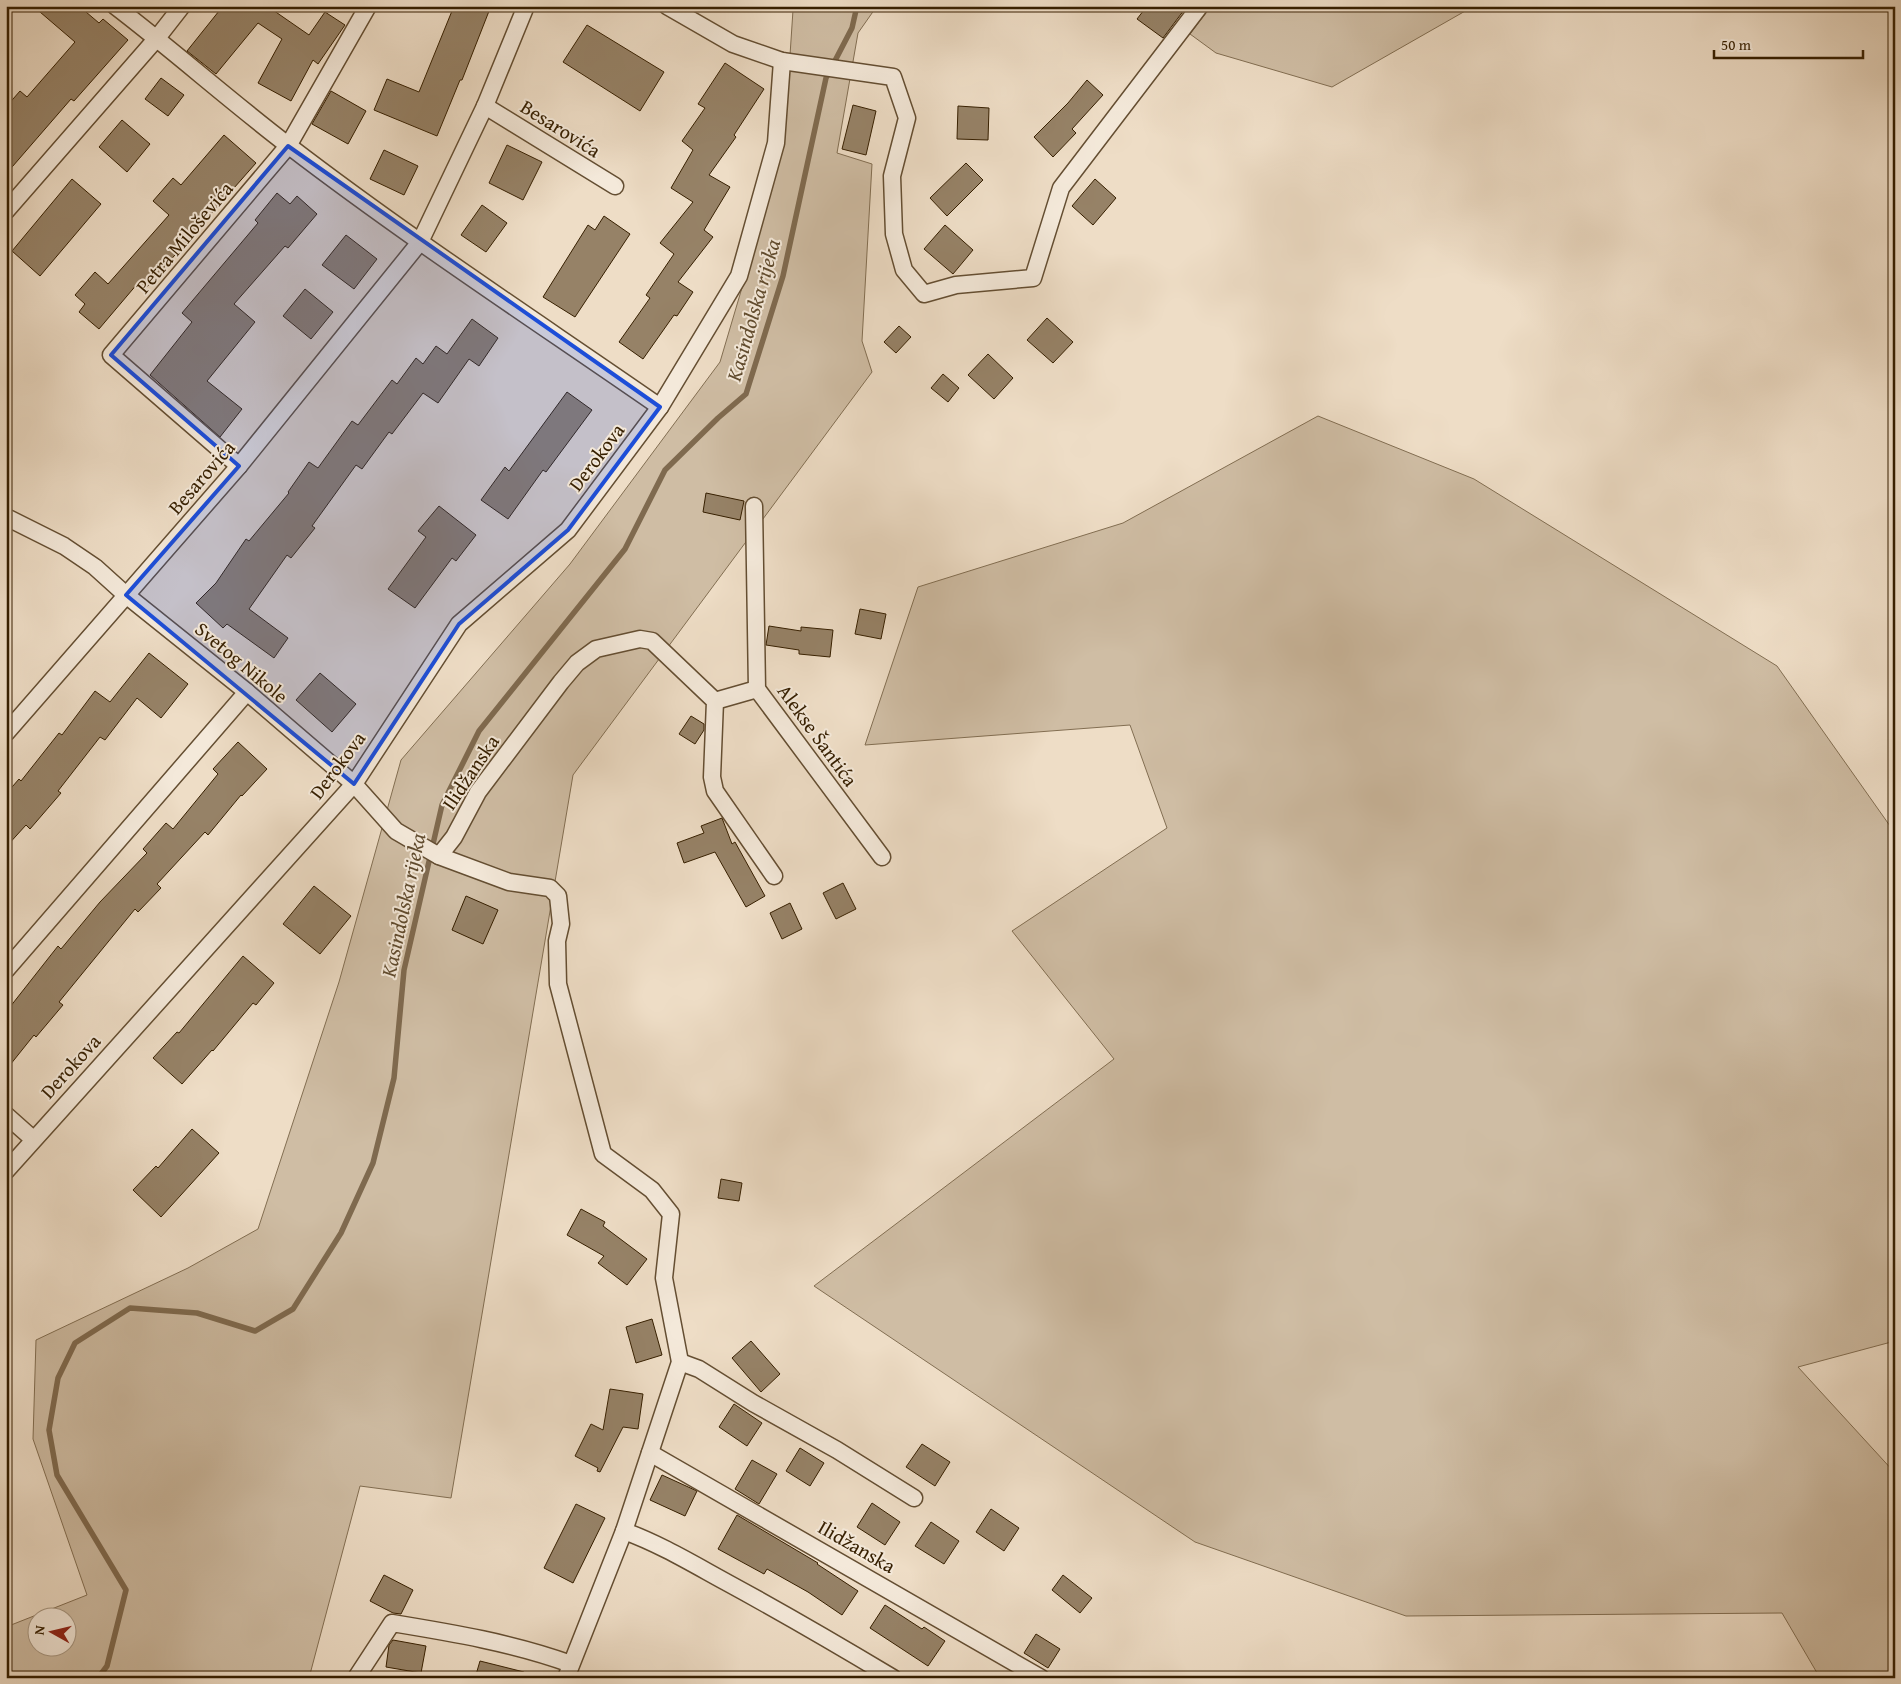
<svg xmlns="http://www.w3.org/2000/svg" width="1901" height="1684" viewBox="0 0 1901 1684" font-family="'Gentium Book Plus',serif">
<rect width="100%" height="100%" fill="#eeddc6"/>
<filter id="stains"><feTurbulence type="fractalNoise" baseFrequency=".004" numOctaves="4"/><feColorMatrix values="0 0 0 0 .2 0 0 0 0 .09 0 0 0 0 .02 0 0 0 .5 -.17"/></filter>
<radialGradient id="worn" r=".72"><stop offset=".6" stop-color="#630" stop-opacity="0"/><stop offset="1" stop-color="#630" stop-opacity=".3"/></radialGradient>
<g fill="#cfbda4" stroke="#826e52" fill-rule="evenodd">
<path d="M786,6H877L858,33L837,153L872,164L862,341L872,372L573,775L451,1498L360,1486L309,1678H6V1627L87,1595L33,1439L36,1340L188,1268L258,1229L339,982L401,760L570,564L720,362L784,146L793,10ZM38,1616H68V1646H38Z"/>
<path d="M1211,6H1474L1332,87L1216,53L1190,34Z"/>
<path d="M1318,416L1474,479L1777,666L1895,833V1341L1798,1367L1895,1473V1678H1820L1782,1613L1406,1616L1195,1542L814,1286L1114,1059L1012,931L1167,828L1130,725L865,745L918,587L1123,523Z"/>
</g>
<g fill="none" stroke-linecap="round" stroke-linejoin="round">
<path stroke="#7f6a4f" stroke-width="5.5" d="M98,1678L107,1666L126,1590L57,1475L49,1430L58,1378L75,1343L130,1308L197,1313L255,1331L293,1309L341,1233L373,1163L394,1078L404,970L442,805L479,731L625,549L665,470L718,418L746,394L783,276L826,78L852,28L857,6"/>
</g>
<g fill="#968267" stroke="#361f00">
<path d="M33,6H79L99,23L103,19L128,40L74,101L71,99L6,174V107L20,91L27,97L75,42Z"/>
<path d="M223,6H271L270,8L309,35L325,12L345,25L318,64L313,60L291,101L258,83L282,39L258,23L216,74L187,51Z"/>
<path d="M454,6H491L462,80H460L437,136L374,110L387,79L419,92Z"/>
<path d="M1147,6H1187L1163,38L1137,19Z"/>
<path d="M587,25L664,72L640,111L563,62Z"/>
<path d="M725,63L764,89L734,135L736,137L709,175L730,187L704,230L713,237L678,282L693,292L677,316L674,315L643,359L619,342L650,298L646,295L674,254L660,243L693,202L671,188L693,150L682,141L705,108L698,104Z"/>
<path d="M161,78L184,95L168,116L145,99Z"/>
<path d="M1087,80L1103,95L1072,129L1076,133L1053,157L1034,137L1068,103Z"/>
<path d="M331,91L366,111L348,144L312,124Z"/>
<path d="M853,105L876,111L866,155L842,149Z"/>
<path d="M958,106L989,108L988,140L957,139Z"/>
<path d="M122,120L150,144L127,172L99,147Z"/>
<path d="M224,135L256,163L145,289L138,283L99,329L79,312L85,304L75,295L95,272L108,284L169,215L153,201L173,178L181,185Z"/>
<path d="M507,145L542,162L523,200L489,183Z"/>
<path d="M384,150L418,166L404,195L370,179Z"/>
<path d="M966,163L983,180L947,216L930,198Z"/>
<path d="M72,179L101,204L40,276L12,251Z"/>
<path d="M1095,179L1116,198L1093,225L1072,206Z"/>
<path d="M277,193L290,204L297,196L317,214L288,248L285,246L234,304L255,322L207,381L242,409L220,437L150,375L192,322L182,313L258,223L255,220Z"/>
<path d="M482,205L507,223L486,252L461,235Z"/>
<path d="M604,216L630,234L575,317L543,297L588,225L595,230Z"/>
<path d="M945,225L973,250L953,274L924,249Z"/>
<path d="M346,235L377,259L354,289L322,265Z"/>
<path d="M305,289L333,312L311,339L283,316Z"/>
<path d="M1047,318L1073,342L1053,363L1027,340Z"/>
<path d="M472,319L498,338L479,366L469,359L438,403L423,393L392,434L389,432L362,469L356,465L312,526L315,528L291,558L287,555L249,609L288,638L274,658L227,624L223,628L196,603L216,583L246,539L249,541L289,493L288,492L309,462L318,468L352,421L358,425L392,380L397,384L416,358L423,364L436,346L447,354Z"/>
<path d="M899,326L911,337L896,353L884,342Z"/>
<path d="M988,354L1013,378L994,399L968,375Z"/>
<path d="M943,374L959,388L948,402L931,388Z"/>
<path d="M567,392L592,410L546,472L543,470L508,519L481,500L505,467L509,471Z"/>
<path d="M706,493L744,501L740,520L703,512Z"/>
<path d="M439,506L476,535L456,561L452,558L415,608L388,589L426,537L418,531Z"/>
<path d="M860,609L886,614L881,639L855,634Z"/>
<path d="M769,626L801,631V627L833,630L830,657L799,654V650L766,645Z"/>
<path d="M149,653L188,684L161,718L137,698L105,740L100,737L58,791L61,793L30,829L26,825L6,847V794L19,779L21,781L59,733L62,735L95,691L110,702Z"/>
<path d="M320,673L356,704L332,732L296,700Z"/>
<path d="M691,716L704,724V730L695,744L679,734Z"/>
<path d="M238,742L267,769L242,796L241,795L208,835L205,832L157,884L161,888L138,912L135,909L59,1002L63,1005L36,1037L34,1035L6,1070V1012L58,946L61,949L100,902L147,853L143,849L166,823L173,829L218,774L213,769Z"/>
<path d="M722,818L732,844L735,842L765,896L746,907L715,852L684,863L677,843L704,833L701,826Z"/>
<path d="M843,883L856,909L836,919L823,893Z"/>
<path d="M314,886L351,916L320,954L283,924Z"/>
<path d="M466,896L498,910L483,944L452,930Z"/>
<path d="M790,903L802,929L782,939L770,913Z"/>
<path d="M243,956L274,983L256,1005L253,1003L213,1051L212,1050L182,1084L153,1058L177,1032L179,1033Z"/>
<path d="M192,1129L219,1153L161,1217L133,1190L156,1166L158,1168Z"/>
<path d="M721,1179L742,1183L739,1201L718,1198Z"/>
<path d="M581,1209L605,1222L603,1226L647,1259L627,1285L598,1263L604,1256L567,1235Z"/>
<path d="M652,1319L662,1355L636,1363L626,1327Z"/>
<path d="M751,1341L780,1374L761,1392L732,1358Z"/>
<path d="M610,1389L643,1394L638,1429L623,1427L600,1472L597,1471L598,1468L575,1456L591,1424L603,1430Z"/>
<path d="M734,1404L762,1423L747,1446L719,1427Z"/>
<path d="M922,1444L950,1462L935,1486L906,1467Z"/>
<path d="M800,1448L824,1463L810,1486L786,1471Z"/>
<path d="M752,1460L777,1474L759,1504L735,1489Z"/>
<path d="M662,1475L697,1491L685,1516L650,1500Z"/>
<path d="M872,1503L900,1522L885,1545L857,1527Z"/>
<path d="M576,1504L605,1518L573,1583L544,1568Z"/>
<path d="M991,1509L1019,1528L1004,1551L976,1532Z"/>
<path d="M737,1515L818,1563L817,1564L858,1591L842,1615L808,1592L767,1569L764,1574L718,1549Z"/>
<path d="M931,1522L959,1541L944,1564L915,1546Z"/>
<path d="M384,1575L413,1590L401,1614L393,1613L370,1601Z"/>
<path d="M1063,1575L1092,1598L1080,1613L1052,1590Z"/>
<path d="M885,1605L922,1629L924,1627L945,1641L928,1666L870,1628Z"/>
<path d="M1036,1634L1060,1649L1048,1668L1024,1653Z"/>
<path d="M393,1640L426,1646L421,1673L386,1667L389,1645Z"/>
<path d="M480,1661L524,1672L523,1678H475Z"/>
</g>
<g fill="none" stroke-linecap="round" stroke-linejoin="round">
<defs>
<g id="street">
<path d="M115,6C174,51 230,101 289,146C409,238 536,321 660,407"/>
<path d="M667,6L733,44L782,61L893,77L907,118L892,176L894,234L904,270L924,294L956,285L1033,278L1061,188L1200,6"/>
<path d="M485,106L615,186"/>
<path d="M6,211L157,38L182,6"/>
<path d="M239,466L111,355L288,146L368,6"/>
<path d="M754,506L757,689L882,857"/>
<path d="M6,517L64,546L95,567L126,595L247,692L354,784L396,831L439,856L509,882L550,888L558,896L561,924L557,941L558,984L603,1154L652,1190L671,1214L664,1278L680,1362L624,1531L566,1678"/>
<path d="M715,701L757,689"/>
<path d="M6,733L239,466L420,242L485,106L526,6"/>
<path d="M439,856L454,837L478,792L561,682L577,663L596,649L640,639L652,641L715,701L712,777L715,791L774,876"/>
<path d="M6,970L247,692"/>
<path d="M6,1115L33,1139"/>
<path d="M6,1171L354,784L459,624L568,530L660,407L739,276L776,143L782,61"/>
<path d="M680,1362L699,1369L753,1403L837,1450L914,1498"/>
<path d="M650,1453L1041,1678"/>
<path d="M624,1531C660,1544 693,1564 726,1582C783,1613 838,1645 893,1678"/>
<path d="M356,1678L392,1623C453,1633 513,1643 571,1664"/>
</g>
</defs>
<use href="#street" stroke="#644e32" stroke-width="19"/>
<use href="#street" stroke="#f4e9da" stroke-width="16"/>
</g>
<path fill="#1d4ed8" fill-opacity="0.2" stroke="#1d4ed8" stroke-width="4" stroke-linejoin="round" d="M288,146L660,407L568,530L459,624L354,784L126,595L239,466L111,355Z"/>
<g text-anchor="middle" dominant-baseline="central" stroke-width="4" stroke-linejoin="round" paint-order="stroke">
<g font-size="20" fill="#361f00" stroke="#f4e9da">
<text transform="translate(561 128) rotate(32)">Besarovića</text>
<text transform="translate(184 237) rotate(-50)">Petra Miloševića</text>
<text transform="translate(596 457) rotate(-53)">Derokova</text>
<text transform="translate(201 477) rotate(-49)">Besarovića</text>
<text transform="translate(242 662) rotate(40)">Svetog Nikole</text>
<text transform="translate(818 735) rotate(54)">Alekse Šantića</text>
<text transform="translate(337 765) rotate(-53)">Derokova</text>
<text transform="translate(470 772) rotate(-56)">Ilidžanska</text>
<text transform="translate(70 1066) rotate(-48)">Derokova</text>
<text transform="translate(857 1546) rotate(30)">Ilidžanska</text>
</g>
<g font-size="21" font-style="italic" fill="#604b2e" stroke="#f4e9da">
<text transform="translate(753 310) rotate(-74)">Kasindolska rijeka</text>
<text transform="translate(403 905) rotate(-78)">Kasindolska rijeka</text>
</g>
</g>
<rect width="1901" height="1684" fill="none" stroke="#eeddc6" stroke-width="25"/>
<rect x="8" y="8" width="1886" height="1669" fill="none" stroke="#361f00" stroke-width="2.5"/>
<rect x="12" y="12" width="1876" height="1659" fill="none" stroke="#361f00"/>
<g transform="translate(52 1632) rotate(278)"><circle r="24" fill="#f4e9da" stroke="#a89883"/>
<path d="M0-4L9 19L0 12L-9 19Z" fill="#8f2418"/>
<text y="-8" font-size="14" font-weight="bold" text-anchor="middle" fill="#361f00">N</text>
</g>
<path d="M1714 50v8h149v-8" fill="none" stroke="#361f00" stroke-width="2.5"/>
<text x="1721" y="50" font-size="15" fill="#361f00" stroke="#f4e9da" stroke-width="4" paint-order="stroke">50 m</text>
<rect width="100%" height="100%" filter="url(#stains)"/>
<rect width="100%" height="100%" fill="url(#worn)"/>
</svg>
